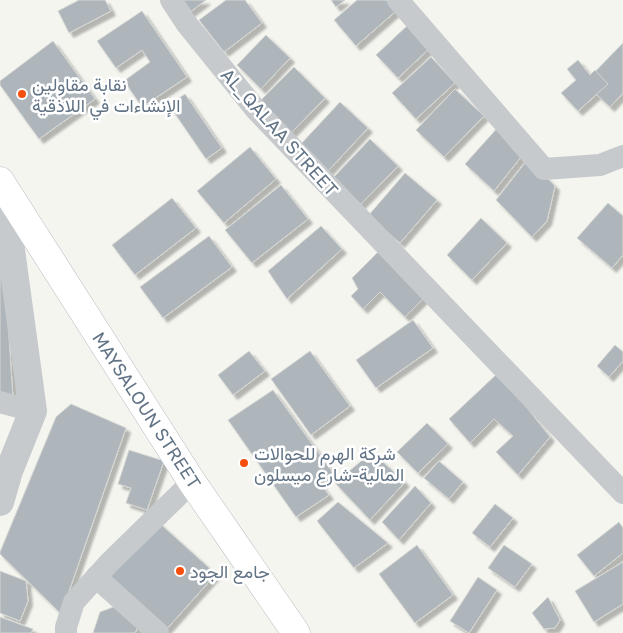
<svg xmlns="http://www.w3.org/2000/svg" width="623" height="633" viewBox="0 0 623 633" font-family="'Golos Text',Vazirmatn,sans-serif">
<defs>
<filter id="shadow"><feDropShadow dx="4.5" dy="4.5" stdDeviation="1" flood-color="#0004"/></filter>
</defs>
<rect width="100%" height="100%" fill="#f5f5f0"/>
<g fill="#aeb6bb" stroke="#d6d6d3" filter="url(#shadow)">
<path d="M79,0H105L111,11L69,33L58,11Z"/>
<path d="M180,0H206L189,13Z"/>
<path d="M226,0H245L262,23L224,52L199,20Z"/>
<path d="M331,0H345L336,7Z"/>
<path d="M357,0H386L396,11L356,46L334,20Z"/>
<path d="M142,11L187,77L142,107L124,81L150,62L142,50L116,68L97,41Z"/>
<path d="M410,23L432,46L398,78L376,55Z"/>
<path d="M266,35L290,58L261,89L237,65Z"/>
<path d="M53,41L95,99L39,139L0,85V81Z"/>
<path d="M623,43V93L610,107L584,83Z"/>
<path d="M431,57L455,83L416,119L392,93Z"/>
<path d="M578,60L590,75L595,70L608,84L578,111L561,93L576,80L567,69Z"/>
<path d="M294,67L325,98L290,134L258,103Z"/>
<path d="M455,89L484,116L444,157L416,130Z"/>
<path d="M185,94L222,148L206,159L169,105Z"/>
<path d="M340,102L368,128L328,171L300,145Z"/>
<path d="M500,125L525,152L494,191L465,164Z"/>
<path d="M370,139L398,166L360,205L332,179Z"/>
<path d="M250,147L276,179L224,223L197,191Z"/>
<path d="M528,159L555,186L547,221L532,237L496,200Z"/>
<path d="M405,173L437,200L400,243L368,216Z"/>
<path d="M281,185L308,219L252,263L225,230Z"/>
<path d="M172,198L196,228L135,275L112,245Z"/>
<path d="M608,203L623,216V255L612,268L577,238Z"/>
<path d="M481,218L507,243L472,280L447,255Z"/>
<path d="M321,226L342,249L287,299L268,271Z"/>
<path d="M2,231L13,399L0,395V232Z"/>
<path d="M209,236L232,267L163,318L140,287Z"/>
<path d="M378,252L424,298L405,317L380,292L363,309L351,296L358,289L352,278Z"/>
<path d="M413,320L433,348L376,388L356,360Z"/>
<path d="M615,345L623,352V361L609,377L597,366Z"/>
<path d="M249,351L265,371L233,395L218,375Z"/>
<path d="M310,351L350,406L311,435L271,379Z"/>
<path d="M499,372L550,437L518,475L496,452L513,436L494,419L470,443L449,419Z"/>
<path d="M273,390L333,473L318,481L329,495L296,517L228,420Z"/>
<path d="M71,404L126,428L61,614L0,554V552L56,417Z"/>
<path d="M427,423L448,444L418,473L397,452Z"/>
<path d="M129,450L164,461L147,510L126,503L131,488L118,484Z"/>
<path d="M372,452L405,482L370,520L335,483Z"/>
<path d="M439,461L463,482L449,499L424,478Z"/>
<path d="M415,486L431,503L399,540L382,522Z"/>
<path d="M338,502L388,543L354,568L317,521Z"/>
<path d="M495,504L513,518L490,547L472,533Z"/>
<path d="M156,520L216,574L163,633L103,580Z"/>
<path d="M619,522L623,528V553L594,576L577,555Z"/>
<path d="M417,545L453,595L415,623L379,574Z"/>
<path d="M504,545L532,564L515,587L488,568Z"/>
<path d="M623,562V604L594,622L575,591Z"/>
<path d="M0,571L26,581L28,601L20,621L0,613Z"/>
<path d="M478,577L497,590L469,633L450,621Z"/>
<path d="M548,597L560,620L555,628L544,629L532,613Z"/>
<path d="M119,605L141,621L135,633H93L100,612Z"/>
<path d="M0,617L33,629L31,633H0Z"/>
</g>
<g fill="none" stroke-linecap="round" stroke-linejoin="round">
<defs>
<path id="secondary" d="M0,181L192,482L296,633"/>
</defs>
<use href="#secondary" stroke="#b8bdc2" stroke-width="29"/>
<g stroke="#c7cacd" stroke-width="22">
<path d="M171,0L186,23L257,111L623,493"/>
<path d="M398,0L544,169L600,165L623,156"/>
<path d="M0,402L33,411"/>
<path d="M96,577L158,633"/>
<path d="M66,633V627L74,602L109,563L192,482"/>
</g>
<path stroke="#c7cacd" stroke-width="28" d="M0,502L9,471L33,411L2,184"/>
<use href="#secondary" stroke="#fff" stroke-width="28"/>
</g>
<g fill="#f64f10" stroke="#fff" stroke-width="2">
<circle cx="22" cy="94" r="5"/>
<circle cx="244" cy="463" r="5"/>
<circle cx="180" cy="571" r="5"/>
</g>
<g text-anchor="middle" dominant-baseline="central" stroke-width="5" stroke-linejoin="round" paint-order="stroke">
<g font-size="18" fill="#617385" stroke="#fff" text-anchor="start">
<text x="32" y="84">نقابة مقاولين<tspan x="32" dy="21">الإنشاءات في اللاذقية</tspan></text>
<text x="254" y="453">شركة الهرم للحوالات<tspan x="254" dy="21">المالية-شارع ميسلون</tspan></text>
<text x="190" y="571">جامع الجود</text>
</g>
<g font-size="18" fill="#617385" stroke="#fff">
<text transform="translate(280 132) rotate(48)">AL_QALAA STREET</text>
<text transform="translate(147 410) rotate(57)">MAYSALOUN STREET</text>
</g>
</g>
</svg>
